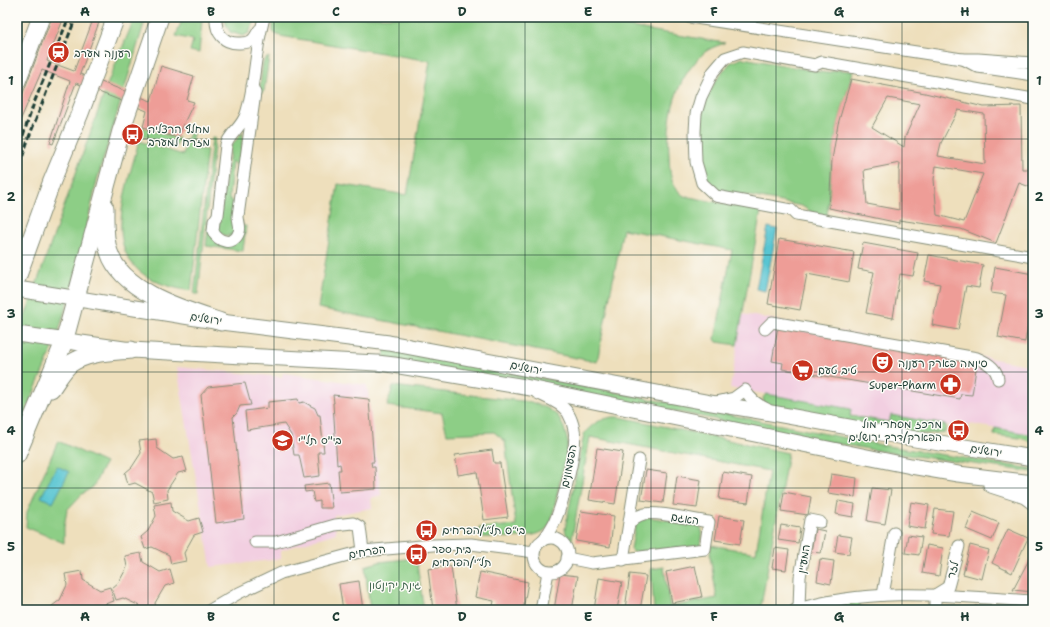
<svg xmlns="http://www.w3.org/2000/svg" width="1050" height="627" viewBox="0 0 1050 627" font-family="'Shantell Sans','Playpen Sans Hebrew',sans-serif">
<rect width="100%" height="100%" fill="#fdfcf7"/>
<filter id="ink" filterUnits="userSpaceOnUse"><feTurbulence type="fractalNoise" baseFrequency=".025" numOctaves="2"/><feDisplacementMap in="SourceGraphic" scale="8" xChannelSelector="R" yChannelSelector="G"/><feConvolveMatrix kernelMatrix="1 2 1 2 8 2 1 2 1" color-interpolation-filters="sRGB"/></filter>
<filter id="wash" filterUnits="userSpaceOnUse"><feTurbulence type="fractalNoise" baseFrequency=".012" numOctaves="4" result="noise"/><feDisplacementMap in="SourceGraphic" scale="16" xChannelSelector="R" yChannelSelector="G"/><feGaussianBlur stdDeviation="0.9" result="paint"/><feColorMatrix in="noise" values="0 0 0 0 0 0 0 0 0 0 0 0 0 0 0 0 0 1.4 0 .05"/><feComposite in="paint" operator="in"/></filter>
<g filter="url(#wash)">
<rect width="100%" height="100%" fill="#eedfbc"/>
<g fill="#f2cfe1">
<path d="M743,314L1033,366V435L970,424L968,429L891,415L889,422L850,415L851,409L730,388Z"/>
<path d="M177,367L282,377L283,373L367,385L381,495L371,498L372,508L334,515L336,533L281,550V559L211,567Z"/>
</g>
<g fill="#8dce86" stroke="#56865d">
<path d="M135,17H146L97,180L78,265L56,341L17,431V339L109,80Z"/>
<path d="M183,17H198L197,20H202L199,53L190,51L193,40L176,36Z"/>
<path d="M225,17H255L249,33L243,36L230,32L226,24Z"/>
<path d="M273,17H572L725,43C719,45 713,47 708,50C704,52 700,57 697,60C673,86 667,121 669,155C670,172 669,185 684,196L761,211L737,345L717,342L715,339L732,250L623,229L597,362L318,308L338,184L407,195L430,61L280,36L275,34L273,31Z"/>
<path d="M269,57L264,91L259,95L263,63L265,59Z"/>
<path d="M743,58L826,73L838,70L853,71L838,124L832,160L827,217L811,212L802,206L719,190L708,180L703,162L700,134L702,116L706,101L715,82L730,63Z"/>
<path d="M143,127L179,138L176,146L140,135Z"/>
<path d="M189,132L193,133L191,148L207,150L191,291C94,276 120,210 139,141L183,155Z"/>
<path d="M243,132L240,168L232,161L229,198L236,204V231C228,237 225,237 218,231L231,146Z"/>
<path d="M212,138H215L198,294H194Z"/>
<path d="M209,221L220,244L242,226H246L243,251L206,246Z"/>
<path d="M385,349L589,387L887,446L1033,469V472L886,452L833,443L673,411L384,358Z"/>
<path d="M393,386L531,402L547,408L558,416L564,428L568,443L552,518C551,521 550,525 548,527C538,541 496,537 480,537L479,528L516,525L505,441L494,432L447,434L442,413L387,406Z"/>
<path d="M766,394L851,409L850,416L889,422L891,415L946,425L945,432L927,434L899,433L764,404L763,398Z"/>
<path d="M612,417H620L788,453L761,606L741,610H654L651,569L664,567L670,607L717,598L710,556L711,545L756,553L769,471L590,437L571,544L567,537L565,529L584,434C593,423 599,420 612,417Z"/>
<path d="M995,428L1033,435V442L1020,438L994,435Z"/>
<path d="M58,441L105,463L93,487L82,494L67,510L64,527V543L26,527L27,512Z"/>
<path d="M647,517L699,525C704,531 702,537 701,544L698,546L633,552L631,549L635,527L638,521Z"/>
<path d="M416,558L424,610H370L365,566L379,562Z"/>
<path d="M859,602V610H807Z"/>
</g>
<g fill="#59c5d2" stroke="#3c8183">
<path d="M768,227L777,229L765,291L756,289Z"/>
<path d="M57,466L69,472L53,503L41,497Z"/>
</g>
<g id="blocks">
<g fill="#ee9d97" fill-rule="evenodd">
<path d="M52,17H64L47,61L74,71L94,17H101L80,74L151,101L161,66L194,76L187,100L194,102L177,138L143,127L147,111L76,83L53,144L50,143L70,81L42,70L17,128V109Z"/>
<path d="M851,79L925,93L984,107L1021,106L1022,169H1033V188L1019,183L996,243L961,229L899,220V223L829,208L832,160L838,124ZM888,98L920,104L905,137L904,147L872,127ZM958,110L984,114L985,164L938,156L941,143ZM900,163L899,172V210L867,204L864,170ZM936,166L983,174L964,222L937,215L934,179Z"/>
<path d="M779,239L854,252L849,282L807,274L800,310L768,304Z"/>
<path d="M863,243L918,253L913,276L900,274L893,318L866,313L874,272L858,269Z"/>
<path d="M929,255L983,265L979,288L966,286L958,330L932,325L940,284L924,281Z"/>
<path d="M995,267L1033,274V298L1025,342L998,337L1006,295L991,293Z"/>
<path d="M778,327L977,362L972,395L961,394L960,399L782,369L783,363L772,361Z"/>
<path d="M245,383L251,405L240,406L237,413L233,417L244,519L216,523L201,395L208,387Z"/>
<path d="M333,395L368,399L369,400L374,462H371L372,467H375L376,489L340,492L338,470H341L340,464L337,465L333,403H334Z"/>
<path d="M298,399L299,403L304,402L311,406L315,408L318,415H320L324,452H318L320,476L304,478L299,455H294L291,435L284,424L247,430L245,411L268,408V402Z"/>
<path d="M156,439L157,448L173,459L183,457L187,471L178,473L167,490L168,499L154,502L152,492L135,483L128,485L125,473L132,467L141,453L139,441Z"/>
<path d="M597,448L623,452L615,504L589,500Z"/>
<path d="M492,450L494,463H500L508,517L484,520L477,472L458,475L455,455Z"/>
<path d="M646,470L667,473L663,503L641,500Z"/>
<path d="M723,472L752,477L748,503L719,499Z"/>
<path d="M831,474L857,478L855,497L828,493Z"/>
<path d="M677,476L701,480L697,508L673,505Z"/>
<path d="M329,483L332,508H320V501L314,502L312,491L305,492L304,486Z"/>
<path d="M872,488L891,490L885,524L867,521Z"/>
<path d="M784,492L811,497L808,515L781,511Z"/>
<path d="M838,501L855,504L853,517L836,514Z"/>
<path d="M171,502L172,511L189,521L199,518L203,532L194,535L184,553L186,561L171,564L169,555L152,547L145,549L141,537L148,531L156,516L154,505Z"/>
<path d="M911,502L929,505L925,529L907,526Z"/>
<path d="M935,509L953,511L949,536L931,534Z"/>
<path d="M581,511L614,516L610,547L576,541Z"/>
<path d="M973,512L999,523L992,540L966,529Z"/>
<path d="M719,516L744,520L740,544L715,540Z"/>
<path d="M781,525L800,528L798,543L778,540Z"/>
<path d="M815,529L825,531L821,553L811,552Z"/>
<path d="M1008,529L1028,538L1012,573L992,563Z"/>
<path d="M838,535L852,537L849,554L835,552Z"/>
<path d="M908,535L922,537L919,555L905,553Z"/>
<path d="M927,545L943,548L939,576L922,573Z"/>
<path d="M970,545L989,550L982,579L963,574Z"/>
<path d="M775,548L789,550L786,570L772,568Z"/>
<path d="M1033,552V592L1013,590Z"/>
<path d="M141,553L143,562L160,572L170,569L174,583L165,586L155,603L157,610H141L140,606L123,598L116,600L112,588L119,582L127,567L125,556Z"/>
<path d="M820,559L834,561L831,584L817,581Z"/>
<path d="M451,566L457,610H433L428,569Z"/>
<path d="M695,566L702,597L672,603L666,572Z"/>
<path d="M82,571L83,580L100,590L110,587L114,601L105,604L102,610H53L52,606L60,600L67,585L65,574Z"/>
<path d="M480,572L528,582L523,610H492L494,601L475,597Z"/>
<path d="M560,574L578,576L572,610H554Z"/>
<path d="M630,574L646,576L640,610L625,609Z"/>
<path d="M599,578L622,582L617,610H594Z"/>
<path d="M359,581L363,610H343L339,584Z"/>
<path d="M975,606L995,609V610H974Z"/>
</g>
</g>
</g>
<g filter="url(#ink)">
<use href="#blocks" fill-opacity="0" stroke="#868e78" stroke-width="1"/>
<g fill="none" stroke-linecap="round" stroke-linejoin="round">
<defs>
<g id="minor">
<path d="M216,17C215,33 224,44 240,43C244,43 249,43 252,40C255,38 257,33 259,30"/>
<path d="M689,17L962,59H978L1033,63"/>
<path d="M963,59L978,67L1033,75"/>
<path d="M252,86L255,93L238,216C238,222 241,227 239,232C234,247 217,242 213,231L214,221L218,215L226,145C230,133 242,127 246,114C253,93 254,70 258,47C259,37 262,27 264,17"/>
<path d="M1033,99L822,62L815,65L743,52L725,58L713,72L701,97L696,114L695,132L696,162L702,183L716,196L791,210L796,215L1033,257"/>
<path d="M765,329L772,322L977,358C987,362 997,368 998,379"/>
<path d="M537,393C547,398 562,403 568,413C571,418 573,424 574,430C578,449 562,506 554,523C550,530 547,536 542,541"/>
<path d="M716,402L734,398L745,390C751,400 757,404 767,409"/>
<circle cx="551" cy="555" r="17"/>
<path d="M255,542H276L335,525L353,523L360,527L363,551"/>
<path d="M567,558L592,563L705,549L709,522C694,520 656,511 644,514C637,516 632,519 629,525"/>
<path d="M623,560L639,460"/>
<path d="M883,595L894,533"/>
<path d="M935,595L948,587L959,546"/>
<path d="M935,595V610"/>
<path d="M799,609L800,577L810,520L820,522"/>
<path d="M210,610L239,593L281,573L363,551L433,545L471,544L534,552"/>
<path d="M541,610L548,572"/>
<path d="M795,610C872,586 954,596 1033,601"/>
</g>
<g id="major">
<path d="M17,289L221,322L389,343L711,403L777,414L915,439L1033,458"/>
<path d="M17,334L131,350L377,363L394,365L525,387L911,466L958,474L1033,483"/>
<path d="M991,485L1025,496L1033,502"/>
</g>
<g id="highway">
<path d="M17,81L41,17"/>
<path d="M105,208C105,222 104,238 109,252C122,292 185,310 221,322"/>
<path d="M17,278L52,181L80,113L116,17"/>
<path d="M51,389C57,381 62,371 70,364C87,352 112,352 131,350"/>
<path d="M17,455L64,342L121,131L160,17"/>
</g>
</defs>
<use href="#minor" stroke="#868e78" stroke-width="13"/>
<use href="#major" stroke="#868e78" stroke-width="17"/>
<use href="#highway" stroke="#868e78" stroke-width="19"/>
<use href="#minor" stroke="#fff" stroke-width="11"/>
<use href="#major" stroke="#fff" stroke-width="15"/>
<use href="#highway" stroke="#fff" stroke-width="17"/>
<g stroke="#1f3d34" stroke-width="3" stroke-dasharray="6 3" stroke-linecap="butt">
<path d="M17,153L34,103L69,17"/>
<path d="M17,173L29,137L76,17"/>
</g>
</g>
</g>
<path fill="none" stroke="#1f3d34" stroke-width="1" stroke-opacity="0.55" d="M148,17V610M274,17V610M399,17V610M525,17V610M651,17V610M776,17V610M902,17V610M17,139H1033M17,255H1033M17,372H1033M17,488H1033"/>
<defs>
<symbol id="station-disc" viewBox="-11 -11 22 22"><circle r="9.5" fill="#c8321e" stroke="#fdfcf7"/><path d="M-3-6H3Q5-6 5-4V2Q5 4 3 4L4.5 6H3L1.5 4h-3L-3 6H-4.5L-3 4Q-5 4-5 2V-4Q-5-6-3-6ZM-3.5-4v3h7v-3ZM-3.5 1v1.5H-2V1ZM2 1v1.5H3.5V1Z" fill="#fff"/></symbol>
<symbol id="bus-disc" viewBox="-11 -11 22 22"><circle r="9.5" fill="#c8321e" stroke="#fdfcf7"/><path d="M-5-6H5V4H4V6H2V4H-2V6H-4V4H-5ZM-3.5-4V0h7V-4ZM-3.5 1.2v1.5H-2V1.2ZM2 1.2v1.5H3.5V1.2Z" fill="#fff"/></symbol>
<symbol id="theatre-disc" viewBox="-11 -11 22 22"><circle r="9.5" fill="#c8321e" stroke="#fdfcf7"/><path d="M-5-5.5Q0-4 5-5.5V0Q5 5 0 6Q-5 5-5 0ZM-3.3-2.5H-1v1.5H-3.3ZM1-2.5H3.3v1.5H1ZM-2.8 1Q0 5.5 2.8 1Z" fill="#fff"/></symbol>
<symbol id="supermarket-disc" viewBox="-11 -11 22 22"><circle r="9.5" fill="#c8321e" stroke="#fdfcf7"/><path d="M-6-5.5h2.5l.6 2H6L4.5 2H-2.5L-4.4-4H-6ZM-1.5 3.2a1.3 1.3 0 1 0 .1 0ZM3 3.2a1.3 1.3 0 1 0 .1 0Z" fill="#fff"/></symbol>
<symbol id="pharmacy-disc" viewBox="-11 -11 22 22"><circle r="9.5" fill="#c8321e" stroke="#fdfcf7"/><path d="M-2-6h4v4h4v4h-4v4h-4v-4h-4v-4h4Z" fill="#fff"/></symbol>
<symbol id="school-disc" viewBox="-11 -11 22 22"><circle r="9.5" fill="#c8321e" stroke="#fdfcf7"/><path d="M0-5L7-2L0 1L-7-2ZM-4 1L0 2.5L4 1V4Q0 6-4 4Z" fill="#fff"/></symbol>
</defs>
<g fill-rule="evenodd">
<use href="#station-disc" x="46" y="40" width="25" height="25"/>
<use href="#bus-disc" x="120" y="122" width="25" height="25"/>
<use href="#theatre-disc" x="870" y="350" width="25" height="25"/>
<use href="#supermarket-disc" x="790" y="358" width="25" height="25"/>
<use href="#pharmacy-disc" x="938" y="372" width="25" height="25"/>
<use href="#bus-disc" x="946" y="418" width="25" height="25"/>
<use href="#school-disc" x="270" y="428" width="25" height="25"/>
<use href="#bus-disc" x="414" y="518" width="25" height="25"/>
<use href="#bus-disc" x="404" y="542" width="25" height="25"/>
</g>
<g text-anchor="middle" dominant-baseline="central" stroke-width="3" stroke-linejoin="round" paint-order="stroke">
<g font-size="11" fill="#1f3d34" stroke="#fdfcf7" text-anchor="start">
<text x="74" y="53">רעננה מערב</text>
<text x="148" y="129">מחלף הרצליה<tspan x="148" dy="13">מזרח למערב</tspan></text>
<text x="898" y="363">סינמה פארק רעננה</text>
<text x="818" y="370">טיב טעם</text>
<text x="936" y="385" text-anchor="end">Super-Pharm</text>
<text x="942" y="424" text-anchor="end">מרכז מסחרי מול<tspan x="942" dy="13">הפארק/דרך ירושלים</tspan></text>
<text x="298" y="440">בי"ס תל"י</text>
<text x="442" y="530">בי״ס תל״י/הפרחים</text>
<text x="432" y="549">בית ספר<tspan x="432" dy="13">תל״י/הפרחים</tspan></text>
</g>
<g font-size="11" fill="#1f3d34" stroke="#fdfcf7">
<text transform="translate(206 319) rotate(9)">ירושלים</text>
<text transform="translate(526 368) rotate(11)">ירושלים</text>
<text transform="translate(986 451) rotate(9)">ירושלים</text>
<text transform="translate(569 466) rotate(-79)">הפעמונים</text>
<text transform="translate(685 519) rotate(9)">האגם</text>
<text transform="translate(367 552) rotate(-10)">הפרחים</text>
<text transform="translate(804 559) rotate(-80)">המעיין</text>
<text transform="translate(953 570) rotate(-76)">לזר</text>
</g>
<g font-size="11" fill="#3a6148" stroke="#fdfcf7">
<text x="395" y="585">גינת יקינטון</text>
</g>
</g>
<rect width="1050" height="627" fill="none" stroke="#fdfcf7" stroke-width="44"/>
<rect x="22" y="22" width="1006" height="583" fill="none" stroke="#1f3d34" stroke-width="1.5"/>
<g font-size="13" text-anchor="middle" font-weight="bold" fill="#1f3d34">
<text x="85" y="16">A</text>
<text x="211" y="16">B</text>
<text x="336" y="16">C</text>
<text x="462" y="16">D</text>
<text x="588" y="16">E</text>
<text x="714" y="16">F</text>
<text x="839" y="16">G</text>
<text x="965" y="16">H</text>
<text x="11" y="85">1</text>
<text x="1039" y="85">1</text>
<text x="11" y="201">2</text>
<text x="1039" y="201">2</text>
<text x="11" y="318">3</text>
<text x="1039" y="318">3</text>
<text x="11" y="435">4</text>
<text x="1039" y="435">4</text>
<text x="11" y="551">5</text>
<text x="1039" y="551">5</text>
<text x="85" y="621">A</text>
<text x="211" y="621">B</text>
<text x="336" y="621">C</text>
<text x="462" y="621">D</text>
<text x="588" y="621">E</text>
<text x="714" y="621">F</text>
<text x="839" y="621">G</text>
<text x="965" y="621">H</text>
</g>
</svg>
